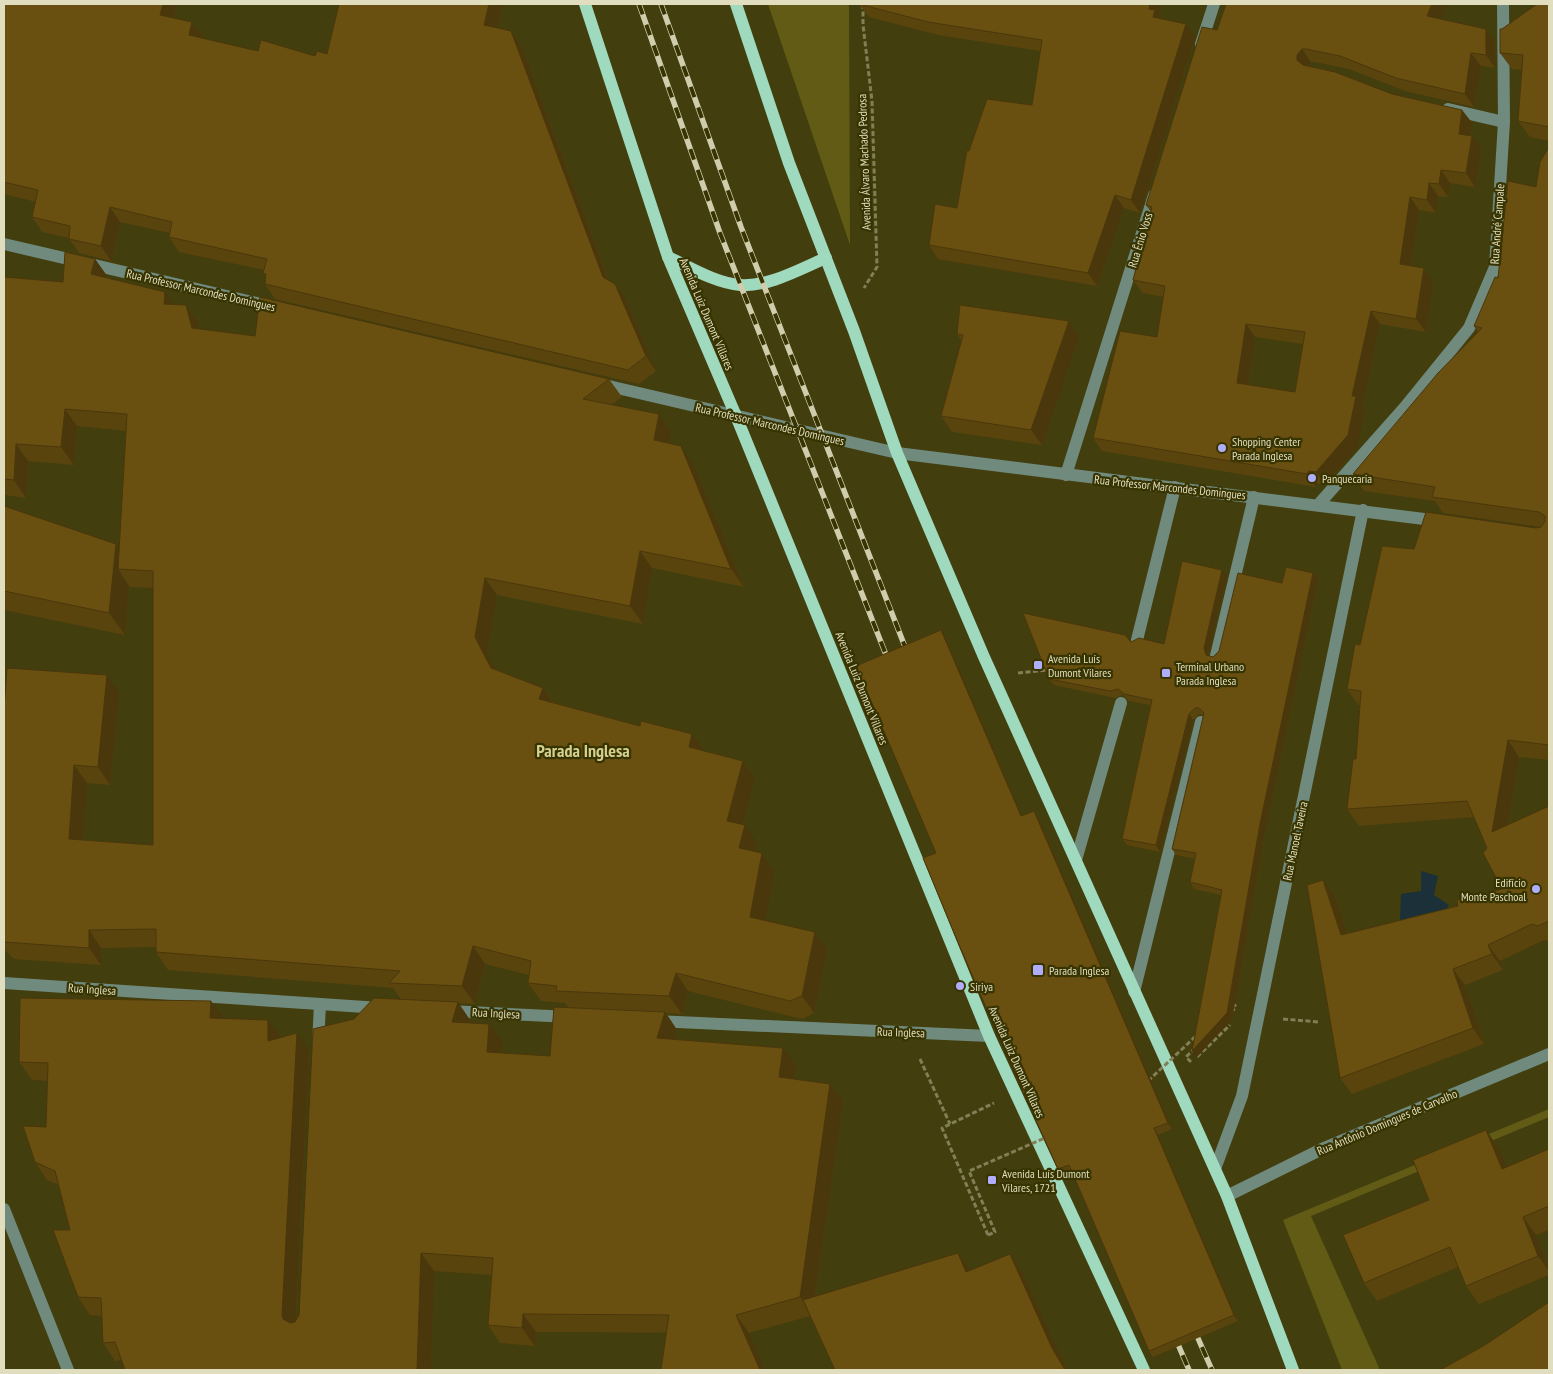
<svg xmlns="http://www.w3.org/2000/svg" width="1553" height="1374" viewBox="0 0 1553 1374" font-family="'PT Sans Narrow',sans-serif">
<rect width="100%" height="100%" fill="#423e0e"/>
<g fill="#615b15">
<path d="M768,4H849L850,245Z"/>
<path d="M1549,1109V1117L1311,1216L1380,1370H1342L1283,1220Z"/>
</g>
<path fill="#1b3038" d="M1421,871L1438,876L1434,895L1449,905L1437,926L1400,921L1401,894L1421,891Z"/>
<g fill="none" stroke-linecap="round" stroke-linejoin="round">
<g stroke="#827f56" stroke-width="3" stroke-dasharray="5 2.5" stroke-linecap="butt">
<path d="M863,4V25L872,101L877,267L864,288"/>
<path d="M1018,673L1049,670"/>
<path d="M1283,1019L1319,1022"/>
<path d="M1197,1057L1230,1025"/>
<path d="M920,1059L950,1124"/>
<path d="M988,1235L942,1128L994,1103"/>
</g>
<g stroke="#708b7e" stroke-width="12">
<path d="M1201,44L1214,4"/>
<path d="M1448,109L1504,122"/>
<path d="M4,244L274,307"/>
<path d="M600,384L897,453L1440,521"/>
<path d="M1066,475L1154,195"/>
<path d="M1318,505L1405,407L1469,328L1495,267L1504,122L1503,4"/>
<path d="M1137,640L1175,487"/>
<path d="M1216,656L1254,497"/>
<path d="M1076,860L1121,703"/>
<path d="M4,983L380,1008"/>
<path d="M1134,992L1201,722"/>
<path d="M448,1011L570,1017"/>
<path d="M655,1021L989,1036"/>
<path d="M318,1044L320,1004"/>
<path d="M1215,1169L1242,1096L1363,510"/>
<path d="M1227,1196L1324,1148L1549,1054"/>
<path d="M4,1209L68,1370"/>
</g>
<g stroke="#9fd9be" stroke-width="12">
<path d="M585,4L668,257L736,416L989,1036L1144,1370"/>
<path d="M736,4L789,163L854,331L897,453L984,657L1227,1196L1293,1370"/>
<path d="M668,257C690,267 715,283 740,285C769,287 800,269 826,258"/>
</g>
<defs>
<g id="rail">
<path d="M639,4L720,233L890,665"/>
<path d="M661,4L741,227L909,657"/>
<path d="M1193,1327L1212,1370"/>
<path d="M1174,1335L1189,1370"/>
</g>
</defs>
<use href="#rail" stroke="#cfcdac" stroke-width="5.5"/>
<use href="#rail" stroke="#383401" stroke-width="4" stroke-dasharray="11" stroke-linecap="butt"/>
<g stroke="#827f56" stroke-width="3" stroke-dasharray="5 2.5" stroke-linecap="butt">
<path d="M1231,1012L1236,1007L1232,1002"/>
<path d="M1191,1062L1186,1057L1194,1049"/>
<path d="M1148,1081L1196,1036"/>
<path d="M988,1235L995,1232L969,1171L1047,1137"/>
</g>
</g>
<g fill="#5a440e" fill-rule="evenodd">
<path d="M4,4H177L173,18L192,22L202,36V38L258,51L315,56L327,54L339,4H503L497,28L511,31L521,46L609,280L625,298L656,371L639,384L275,299L265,284L266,276L263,273L264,270L179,252L169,237L170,233L120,222L111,261L79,253L69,238L42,232L32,217L36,202L4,194Z"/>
<path d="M859,4L1159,17L1160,18L1195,37L1140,213L1124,208L1097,286L938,259L929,245L957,208L969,151L1032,105L1040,51L938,35L869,17Z"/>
<path d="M1549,4V141L1530,137L1518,121L1522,70L1512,69L1500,53L1502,29Z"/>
<path d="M1440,19L1495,42V68L1481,66L1474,107L1405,91L1349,69L1315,62H1311L1308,66L1392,94L1462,110L1472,123L1470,135L1472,136L1481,149L1475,187L1450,183L1448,197L1438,196L1436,213L1419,210L1411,266L1433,282L1426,332L1380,324L1362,405L1365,409L1357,448L1325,485L1318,484L1316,487L1102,451L1093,438L1157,337L1164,297L1143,293L1133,280L1151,212L1146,205L1217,30ZM1255,337L1303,344L1295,392L1248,385Z"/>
<path d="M1549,147V760L1519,757L1508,825L1549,806V942L1544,940L1500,961L1503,970L1465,985L1484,1044L1352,1094L1340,1078L1335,897L1347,934L1458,906L1502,889L1487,848L1474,817L1359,826L1347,809L1356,759L1360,705H1358L1347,689L1360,645L1414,549L1541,527L1443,513L1435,501L1364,491L1353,474L1478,332L1474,326L1498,278L1536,187Z"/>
<path d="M95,259L107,276V278L174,304L186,305L198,323L200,329L609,379L622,397L611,405L671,432L669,444L693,464L744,587L652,568L643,624L497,595L487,654L495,669L543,688L553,702L704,751L743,761L755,779L743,825L757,843L755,851L762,853L774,871L765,921L827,950L814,1013L802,1019L688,991L682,1014L666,1013L677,1030L675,1039L783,1048L796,1066L794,1079L830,1084L843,1102L815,1296L970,1270L1010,1254L1022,1272L1067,1370H835L810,1316L749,1333L536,1332L535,1346L500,1343L488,1325L491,1275L434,1271L431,1370H125L122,1360L115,1361L103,1343L102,1316L90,1315L78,1297L70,1230L59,1185L47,1180L35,1162L46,1127L48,1081L32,1080L19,1062L224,1019L280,1037L309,1051L296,1320L299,1315L354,1019L401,999L393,988L168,970L156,952V947L101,948V965L14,959L4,949V710L119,693L110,785L87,783L82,840L153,845V588L130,587L129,586L125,635L4,610V506L116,544L119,548L126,431L77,426L74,465L28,461L26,498L4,495V275L5,277L63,282ZM485,964L529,975L528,983L541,1001L565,1003L568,1007L550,1056L501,1053L502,1042L469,1023L470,1020L458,1003L475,1004Z"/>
<path d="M957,334L1079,337L1042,445L952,432L941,416L961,341Z"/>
<path d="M1313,573L1318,579L1265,831L1232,1019L1196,1058L1221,895L1194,889L1190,882L1195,859L1176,855L1172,849L1204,715L1199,714L1193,720L1160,852L1127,845L1122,839L1150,705L1129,701L1123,695L1115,698L1054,685L1049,679L1131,642L1164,644L1227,576L1208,655V656L1213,657L1282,583Z"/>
<path d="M945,636L1022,816L1034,811L1038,817L1172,1129L1158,1135L1238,1321L1153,1357L1149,1351L1072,1172L1063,1176L1058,1169L936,853Z"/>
<path d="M1486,1130L1499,1149L1506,1167L1549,1149V1230L1536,1235L1549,1269V1275L1479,1304L1466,1286L1458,1267L1377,1301L1364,1283L1429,1200Z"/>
</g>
<g fill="#4a370b">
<path d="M163,4H177L170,30L160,15Z"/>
<path d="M489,4H503L494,39L484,25Z"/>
<path d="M1150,4H1162L1159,17L1164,24L1163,30L1149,9Z"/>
<path d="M1432,4H1447L1436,29L1427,16Z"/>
<path d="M192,22L202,36L199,49L189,35Z"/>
<path d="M1186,24L1195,37L1140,213L1131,200Z"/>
<path d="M1486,29L1495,42V68L1486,55Z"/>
<path d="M511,31L521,46L613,292L603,277Z"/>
<path d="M1302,49L1311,62L1306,68L1297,60V55Z"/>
<path d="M1471,53L1481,66L1474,107L1465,94Z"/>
<path d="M1462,110L1472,123L1468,147L1459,134Z"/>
<path d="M1472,136L1481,149L1475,187L1466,173Z"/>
<path d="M1441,170L1450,183L1448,197L1439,184Z"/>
<path d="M1429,183L1438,196L1436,213L1427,200Z"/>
<path d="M1115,195L1124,208L1097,286L1088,273Z"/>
<path d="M1410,197L1419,210L1409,278L1400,264Z"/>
<path d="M110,207L120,222L111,261L101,246Z"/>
<path d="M95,259L107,276L103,292L91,274Z"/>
<path d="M1424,268L1433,282L1426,332L1416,319Z"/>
<path d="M615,284L625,298L656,371L646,356Z"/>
<path d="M165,292L177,310L164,304Z"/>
<path d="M186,305L198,323L204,346L192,328Z"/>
<path d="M1371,311L1380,324L1362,405L1365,409L1357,448L1325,485L1316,472L1352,396Z"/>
<path d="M1069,321L1079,337L1042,445L1031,430Z"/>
<path d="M1246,324L1255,337L1246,396L1237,383Z"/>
<path d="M65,409L77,426L74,465L61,447Z"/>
<path d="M659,414L671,432L667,458L654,440Z"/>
<path d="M16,444L28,461L26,498L14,480Z"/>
<path d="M681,446L693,464L744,587L731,569Z"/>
<path d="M1309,471L1318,484L1316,487L1307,474Z"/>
<path d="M116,544L131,566L118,569L129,586L125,635L109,613Z"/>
<path d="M640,551L652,568L643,624L630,606Z"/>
<path d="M1222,570L1227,576L1208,655L1210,662L1206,655L1204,648Z"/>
<path d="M1313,573L1318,579L1265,831L1232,1019L1196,1058L1192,1051L1260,824Z"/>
<path d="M485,578L497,595L487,654L504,685L491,668L475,637Z"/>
<path d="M941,630L945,636L1025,823L1021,816Z"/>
<path d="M107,675L119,693L110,785L98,767Z"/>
<path d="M543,688L555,706L539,699Z"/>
<path d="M1189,714L1193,720L1160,852L1156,845Z"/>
<path d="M692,734L705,752L689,747Z"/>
<path d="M1508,740L1519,757L1504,848L1492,832Z"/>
<path d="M743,761L755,779L739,839L727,821Z"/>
<path d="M74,765L87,783L81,856L69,839Z"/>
<path d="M1034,811L1038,817L1172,1129L1168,1123Z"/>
<path d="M745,825L757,843L751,866L739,848Z"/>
<path d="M762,853L774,871L763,935L750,917Z"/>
<path d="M1323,880L1335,897L1353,952L1341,935Z"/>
<path d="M89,930L101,948V965L89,948Z"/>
<path d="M815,932L827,950L814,1013L802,996Z"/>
<path d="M1488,945L1500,961L1503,970L1492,954Z"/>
<path d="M473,946L485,964L475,1004L462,986Z"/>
<path d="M1453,969L1465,985L1484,1044L1473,1028Z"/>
<path d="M676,973L688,991L682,1014L669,996Z"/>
<path d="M211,1001L224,1019L210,1018Z"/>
<path d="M458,1002L470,1020L465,1040L452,1022Z"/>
<path d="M665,1012L677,1030L670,1056L657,1038Z"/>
<path d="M268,1020L281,1038L268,1041Z"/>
<path d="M489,1024L502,1042L499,1070L487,1052Z"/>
<path d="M297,1033L309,1051L295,1333L283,1319L282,1315Z"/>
<path d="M783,1048L796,1066L792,1095L779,1077Z"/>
<path d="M830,1084L843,1102L812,1315L800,1297Z"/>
<path d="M1154,1128L1158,1135L1238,1321L1234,1315Z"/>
<path d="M1486,1130L1499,1149L1515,1187L1502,1169Z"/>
<path d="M1523,1217L1536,1235L1549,1269V1271L1538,1256Z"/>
<path d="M421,1253L434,1271L431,1370H417Z"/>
<path d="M958,1253L970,1270L966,1272Z"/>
<path d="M1010,1254L1022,1272L1067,1370H1065L1052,1348Z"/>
<path d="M523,1314L536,1332L535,1346L522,1328Z"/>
<path d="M736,1315L749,1333L765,1370H760Z"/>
</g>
<g fill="#694f10" stroke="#4a370b" fill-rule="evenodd">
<path d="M4,4H163L160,15L192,22L189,35L258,51L261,40L315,56L317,51L327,54L339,4H489L484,25L511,31L603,277L615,284L646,356L628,370L265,284L266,274L263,273L267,259L169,237L172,222L110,207L101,246L69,239L70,226L32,217L38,190L4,182Z"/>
<path d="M859,4H1150L1149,9L1155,10L1153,17L1186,24L1131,200L1115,195L1088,273L929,245L935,204L957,208L967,150L969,151L987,99L1032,105L1042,40L928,22Z"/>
<path d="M1226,4H1432L1427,16L1486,29V55L1471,53L1465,94L1396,78L1340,56L1306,49H1302L1297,55V60L1303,65L1335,72L1392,94L1462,110L1459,134L1472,136L1466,173L1441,170L1439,184L1429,183L1427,200L1410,197L1400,264L1424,268L1416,319L1371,311L1352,396H1356L1348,435L1316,472L1309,471L1307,474L1093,438L1120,331L1157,337L1165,286L1133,280L1152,207L1146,205L1202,27L1217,30ZM1246,324L1305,332L1295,392L1237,383Z"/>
<path d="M1537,4H1549V127L1518,121L1523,55L1500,53V29H1502Z"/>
<path d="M1549,147V745L1508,740L1492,832L1549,806V921L1538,926L1532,924L1488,945L1492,954L1453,969L1473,1028L1340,1078L1307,885L1323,880L1341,935L1458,906L1457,900L1502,889L1483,853L1487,848L1467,801L1347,809L1353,759H1356L1361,691L1347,689L1355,644L1360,645L1382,546L1414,549L1426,512L1536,528L1541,527L1545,521V516L1539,512L1432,497L1435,487L1353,474L1438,373L1482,328L1474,326L1495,277L1498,278L1508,181L1536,187L1540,162Z"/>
<path d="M65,252L95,259L91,274L165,292L164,304L186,305L192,328L255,336L260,297L609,379L583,399L659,414L654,440L681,446L731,569L640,551L630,606L485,578L475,637L491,668L543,688L539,699L640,726L641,721L692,734L689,747L743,761L727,821L745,825L739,848L762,853L750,917L815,932L802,996L790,1001L676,973L669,996L556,991L557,986L528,983L531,961L473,946L462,986L389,983L400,971L156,952V929L89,930V948L4,942V710L7,668L107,675L98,767L74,765L69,839L153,845V571L118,569L127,414L65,409L61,447L16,444L14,480L4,479V277L63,282Z"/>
<path d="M960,305L1069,321L1031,430L941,416L963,335L957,334Z"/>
<path d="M4,506L116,544L109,613L4,591Z"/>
<path d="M1182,561L1222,570L1204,648L1206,655L1213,657L1219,651L1238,573L1282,583L1286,567L1313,573L1260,824L1227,1013L1192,1051L1222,890L1190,882L1196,853L1172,849L1204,713L1199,708H1195L1189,714L1156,845L1122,839L1152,700L1124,694L1118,689L1110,691L1049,679L1023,613L1125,635L1131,642L1139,638L1164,644Z"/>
<path d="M941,630L1021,816L1034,811L1168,1123L1154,1128L1234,1315L1149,1351L1069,1165L1058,1169L1016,1077L957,940L923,858L936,853L856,666Z"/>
<path d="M20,998L211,1001L210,1018L268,1020V1041L297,1033L282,1315L283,1319L290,1323L295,1322L299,1315L313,1029L354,1019L374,998L458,1002L452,1022L489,1024L487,1052L550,1056L554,1007L665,1012L657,1038L783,1048L779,1077L830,1084L800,1297L736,1315L760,1370H661L669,1315L523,1314L522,1328L488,1325L493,1258L421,1253L417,1370H125L115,1342L103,1343L101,1298L78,1297L53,1230H70L55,1171L35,1162L23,1126L46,1127L48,1063L19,1062Z"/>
<path d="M1486,1130L1502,1169L1549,1149V1206L1523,1217L1538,1256L1466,1286L1450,1247L1364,1283L1343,1235L1429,1200L1413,1160Z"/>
<path d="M958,1253L966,1272L1010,1254L1052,1348L1065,1370H835L803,1300Z"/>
<path d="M1549,1302V1370H1442V1369L1485,1345Z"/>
</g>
<g fill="#b0aefa" stroke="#383401" stroke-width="2">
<circle cx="1222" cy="448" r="5"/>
<circle cx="1312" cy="478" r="5"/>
<rect x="1033" y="660" width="10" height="10" rx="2.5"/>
<rect x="1161" y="668" width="10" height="10" rx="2.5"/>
<circle cx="1536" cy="889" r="5"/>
<rect x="1032" y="964" width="12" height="12" rx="2.5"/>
<circle cx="960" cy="986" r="5"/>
<rect x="987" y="1175" width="10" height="10" rx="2.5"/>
</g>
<g text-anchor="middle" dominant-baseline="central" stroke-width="4.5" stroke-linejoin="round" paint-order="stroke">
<g font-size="12" fill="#e0debf" stroke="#383401">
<text transform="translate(864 162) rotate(-92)">Avenida Álvaro Machado Pedrosa</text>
<text transform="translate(1497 224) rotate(-86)">Rua André Campale</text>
<text transform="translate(1140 240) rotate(-73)">Rua Ênio Voss</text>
<text transform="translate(201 290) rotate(13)">Rua Professor Marcondes Domingues</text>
<text transform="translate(707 314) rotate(67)">Avenida Luiz Dumont Villares</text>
<text transform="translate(770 424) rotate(13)">Rua Professor Marcondes Domingues</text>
<text transform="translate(1170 487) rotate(6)">Rua Professor Marcondes Domingues</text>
<text transform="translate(862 688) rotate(68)">Avenida Luiz Dumont Villares</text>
<text transform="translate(1295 841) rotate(-78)">Rua Manoel Taveira</text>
<text transform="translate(92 989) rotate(4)">Rua Inglesa</text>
<text transform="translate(496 1013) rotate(3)">Rua Inglesa</text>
<text transform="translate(901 1032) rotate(2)">Rua Inglesa</text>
<text transform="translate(1017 1062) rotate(66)">Avenida Luiz Dumont Villares</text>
<text transform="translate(1387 1122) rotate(-23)">Rua Antônio Domingues de Carvalho</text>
</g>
<g font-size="12" fill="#e0debf" stroke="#383401" text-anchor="start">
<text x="1232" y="441">Shopping Center<tspan x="1232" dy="14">Parada Inglesa</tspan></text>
<text x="1322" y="478">Panquecaria</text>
<text x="1048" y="658">Avenida Luís<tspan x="1048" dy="14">Dumont Vilares</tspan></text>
<text x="1176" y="666">Terminal Urbano<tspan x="1176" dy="14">Parada Inglesa</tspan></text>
<text x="1526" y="882" text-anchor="end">Edifício<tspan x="1526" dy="14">Monte Paschoal</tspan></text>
<text x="1049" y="970">Parada Inglesa</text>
<text x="970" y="986">Siriya</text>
<text x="1002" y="1173">Avenida Luís Dumont<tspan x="1002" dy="14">Vilares, 1721</tspan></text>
</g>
<g font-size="18" font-weight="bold" fill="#d4d090" stroke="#383401">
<text x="583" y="750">Parada Inglesa</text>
</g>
</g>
<rect width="1553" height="1374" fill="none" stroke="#e0debf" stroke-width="10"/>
</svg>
